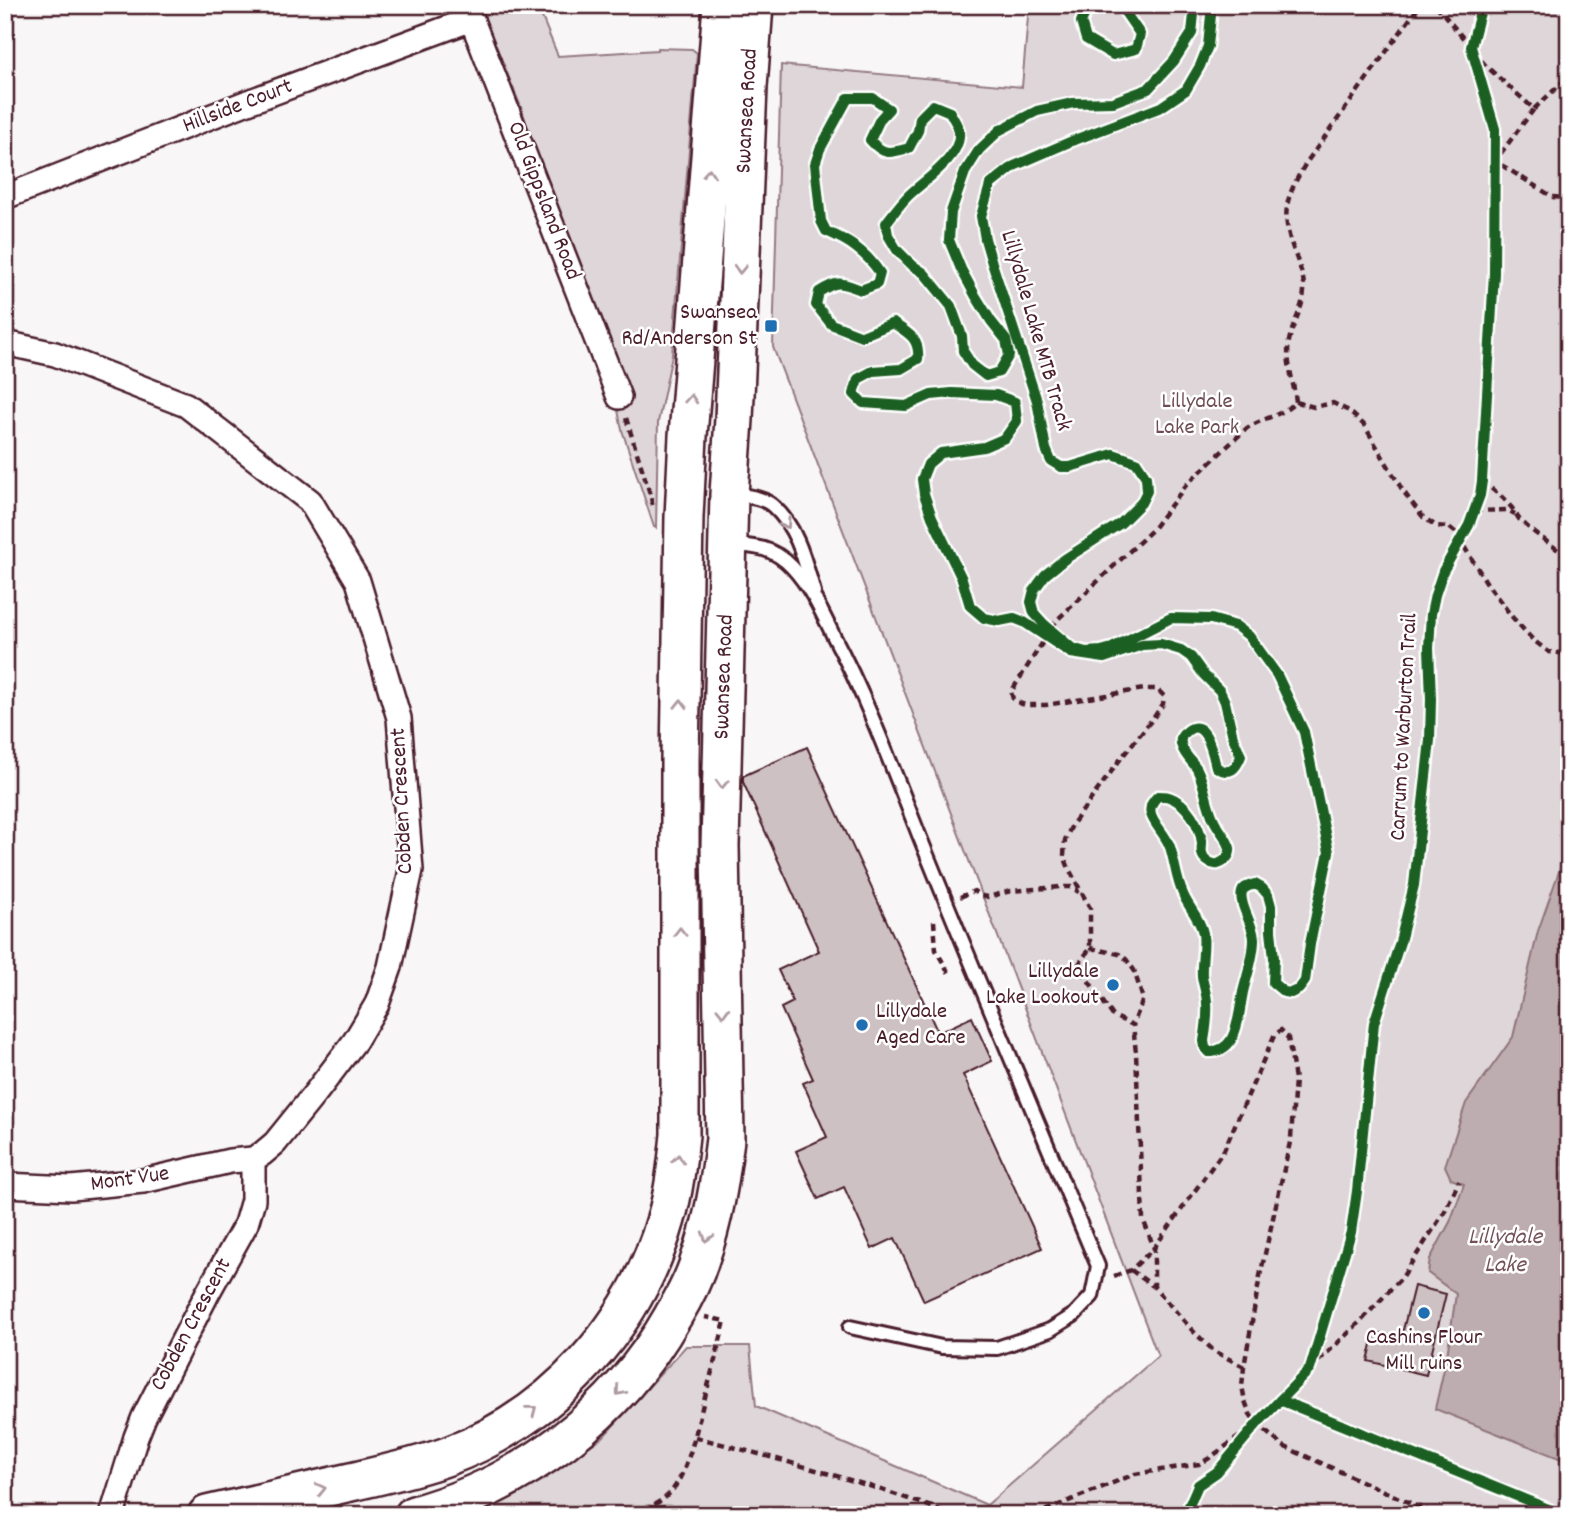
<svg xmlns="http://www.w3.org/2000/svg" width="1574" height="1520" viewBox="0 0 1574 1520" font-family="Dekko,sans-serif">
<rect width="100%" height="100%" fill="#f8f6f7"/>
<filter id="ink" filterUnits="userSpaceOnUse"><feTurbulence type="fractalNoise" baseFrequency=".0143" numOctaves="2"/><feDisplacementMap in="SourceGraphic" scale="14" xChannelSelector="R" yChannelSelector="G"/><feConvolveMatrix kernelMatrix="1 2 1 2 8 2 1 2 1" color-interpolation-filters="sRGB"/></filter>
<g filter="url(#ink)">
<g fill="#ded6d9" stroke="#947a82" stroke-width="2">
<path d="M479,5H537L558,56L658,50V48L692,49L697,53L672,355L658,422L656,528L654,527L622,430L611,376L521,107Z"/>
<path d="M1029,5H1569V1515H482L481,1509L546,1475L603,1437L686,1346H750L756,1406L987,1505L1158,1356L773,347L781,65L1022,87Z"/>
</g>
<path fill="#bdadb0" stroke="#8f747b" stroke-width="2" d="M1569,843V1462L1435,1409L1447,1356L1456,1294L1428,1273L1430,1259L1450,1222L1464,1184L1451,1179L1445,1166L1466,1103L1513,1037L1538,931Z"/>
<g fill="#cdc1c4" stroke="#4a1f2b" stroke-width="2">
<path d="M807,747L938,1033L972,1017L992,1061L963,1075L1042,1248L924,1301L895,1238L872,1249L844,1187L818,1199L796,1151L827,1137L803,1083L813,1079L781,1008L793,1002L778,970L819,951L743,782V776Z"/>
<path d="M1414,1286L1446,1294L1426,1375L1368,1361L1375,1332L1401,1338Z"/>
</g>
<g fill="none" stroke-linecap="round" stroke-linejoin="round">
<defs>
<g id="lane">
<path d="M732,494C746,496 764,497 774,507C798,529 805,562 814,592"/>
<path d="M729,545C756,546 773,547 792,567C810,586 822,612 833,635C867,699 892,767 919,835C977,979 1038,1123 1098,1266L1092,1296L1074,1315L1050,1330L997,1348L942,1347L850,1327"/>
</g>
<g id="street">
<path d="M466,5L619,397"/>
<path d="M5,197L248,102L472,19"/>
<path d="M5,343L55,354L186,405L310,501L358,581L399,718L411,870L390,967L377,1004L355,1041L317,1091L275,1143L262,1154L253,1159V1200L246,1224L207,1294L144,1417L136,1437L112,1515"/>
<path d="M5,1185L71,1188L102,1185L143,1181L230,1161L253,1159"/>
</g>
<g id="primary">
<path d="M207,1515C253,1504 300,1494 346,1483C381,1475 415,1468 448,1456C553,1417 636,1325 666,1219C674,1192 677,1164 680,1135V760L684,517L688,436L722,5"/>
<path d="M414,1515C523,1485 617,1415 673,1316C684,1298 694,1279 700,1259C714,1220 720,1180 725,1139L720,846L729,494L734,419L748,87L754,5"/>
</g>
</defs>
<use href="#lane" stroke="#4a1f2b" stroke-width="18"/>
<use href="#street" stroke="#4a1f2b" stroke-width="28"/>
<use href="#primary" stroke="#4a1f2b" stroke-width="42"/>
<g stroke="#4a1f2b" stroke-width="4.5" stroke-dasharray="7 5" stroke-linecap="butt">
<path d="M1436,5L1486,66L1534,109L1495,161L1553,197L1569,198"/>
<path d="M1534,109L1569,76"/>
<path d="M1296,402L1314,407L1333,403L1349,411L1364,425L1403,491L1423,517L1436,526L1449,527L1455,532L1488,585L1513,618L1533,640L1549,652L1569,654"/>
<path d="M626,418L651,497L653,510"/>
<path d="M1482,481L1503,498L1512,508L1519,519L1531,530L1569,558"/>
<path d="M1475,511L1507,510L1515,514"/>
<path d="M960,897L974,891L981,896L988,897L1011,891L1060,887H1071L1079,892"/>
<path d="M934,921L936,950L950,975"/>
<path d="M1090,948L1119,954L1126,959L1134,970L1143,999L1133,1025"/>
<path d="M1131,1270L1153,1286"/>
<path d="M1114,1276L1131,1270L1154,1248L1224,1150L1274,1036L1281,1030L1288,1038L1295,1079L1291,1138L1260,1276L1244,1367L1242,1386L1245,1401L1250,1414L1257,1424L1283,1446L1437,1515"/>
<path d="M1244,1367L1214,1351L1192,1330L1154,1287V1248L1143,1219L1136,1053L1133,1025L1113,1016L1088,980L1079,964L1090,948V908L1070,871L1064,856L1065,840L1072,825L1122,757L1154,717L1163,704L1164,696L1157,689H1144L1046,705H1025L1019,703L1013,699L1011,692L1057,620L1152,530L1187,484L1247,428C1265,417 1281,416 1296,402C1294,382 1284,357 1290,337C1294,321 1303,308 1304,291C1305,279 1299,265 1295,254C1280,214 1285,198 1306,163L1420,5"/>
<path d="M1310,1369L1362,1320L1403,1276L1445,1211L1459,1181"/>
<path d="M695,1437C782,1460 869,1483 953,1515"/>
<path d="M620,1515C638,1511 656,1507 669,1494C688,1474 696,1430 703,1404C711,1376 718,1349 725,1321L705,1317"/>
<path d="M1034,1515L1135,1474L1199,1464L1208,1459L1257,1424"/>
</g>
<use href="#lane" stroke="#fff" stroke-width="12"/>
<use href="#street" stroke="#fff" stroke-width="23"/>
<use href="#primary" stroke="#fff" stroke-width="37"/>
<defs>
<g id="cycleway">
<path d="M1089,5L1081,22L1086,39L1113,55L1136,49L1140,34L1120,5"/>
<path d="M1195,5L1192,33L1174,61L1148,89L1113,102L1073,103L1037,111L1000,130L979,150L965,172L951,212L949,240L961,269L975,295L991,321L1006,340L1009,355L999,372L986,376L972,365L963,351L962,336L951,306L924,273L912,265L897,250L888,235L886,223C893,214 900,204 908,196C923,181 962,157 959,132C959,126 952,117 950,112L933,105L920,118L918,131L909,148C890,153 884,156 870,140L880,119L889,109L873,98H848L820,149L815,164L821,221L826,231C849,241 866,252 880,273L877,284L861,290C840,282 838,280 819,292L816,305L831,324L862,336L893,323C909,333 920,339 918,359L901,369L873,371L858,379L854,394L863,403L906,406L931,395L952,393L996,395L1015,402L1017,421L1005,438L984,447L941,453L928,464L922,479L924,494L932,517L962,579L970,606L984,618L999,621L1014,618L1024,622L1071,653L1104,658L1142,645L1161,644L1181,650L1191,657L1204,675L1220,691L1225,702L1233,737L1241,756C1236,769 1230,776 1216,767C1213,754 1205,713 1185,733C1180,736 1180,742 1182,747C1185,756 1193,762 1197,769C1205,785 1206,804 1214,820C1218,829 1228,839 1230,848C1231,855 1225,862 1218,864C1212,865 1203,860 1202,853C1201,850 1202,846 1202,843C1200,825 1187,803 1169,797C1168,796 1159,796 1158,796C1138,814 1163,827 1170,847C1175,862 1176,879 1183,894C1188,907 1200,918 1203,933C1205,947 1201,962 1202,976C1203,985 1207,994 1207,1003C1208,1015 1206,1029 1204,1041L1205,1047L1208,1052C1218,1052 1226,1048 1231,1040C1239,1026 1240,1007 1243,992C1247,975 1254,957 1254,939C1254,925 1238,904 1242,892C1244,886 1250,886 1255,884L1262,888L1268,895L1271,906V931L1274,958L1273,983L1284,992L1291,993L1299,989L1305,981L1310,944L1329,852L1304,732L1277,675L1249,636L1236,626L1211,619L1171,618L1112,648L1101,651L1086,652L1072,648L1044,624L1034,613L1031,602L1034,590L1045,575L1065,559L1121,523L1141,503L1147,491L1146,477L1136,462L1113,454L1070,467H1061L1051,461L1046,449L1037,401L992,263L985,239L981,216L990,185L1014,166L1072,141L1161,107L1186,90L1200,66L1208,46L1211,15L1210,5"/>
<path d="M1280,1400L1563,1515"/>
<path d="M1185,1515L1198,1485L1217,1472L1257,1424L1310,1369L1351,1232L1357,1191L1374,1023L1400,942L1414,885L1430,740L1431,699L1429,648L1431,614L1435,595L1443,571L1469,525L1480,495L1482,481L1494,273L1495,129L1471,47L1482,5"/>
</g>
</defs>
<use href="#cycleway" stroke="#fff" stroke-width="15"/>
<use href="#cycleway" stroke="#1b5e20" stroke-width="10"/>
</g>
<defs><path id="oneway-chevron" d="M-2-3.5L2.5 0L-2 3.5" fill="none" stroke-width="1.6" stroke-linecap="round" stroke-linejoin="round" transform="scale(1.75)"/></defs>
<g stroke="#ae9aa0">
<use href="#oneway-chevron" transform="translate(709 173) rotate(-86)"/>
<use href="#oneway-chevron" transform="translate(740 269) rotate(92)"/>
<use href="#oneway-chevron" transform="translate(691 399) rotate(-86)"/>
<use href="#oneway-chevron" transform="translate(786 524) rotate(55)"/>
<use href="#oneway-chevron" transform="translate(681 704) rotate(-89)"/>
<use href="#oneway-chevron" transform="translate(722 784) rotate(92)"/>
<use href="#oneway-chevron" transform="translate(680 932) rotate(-90)"/>
<use href="#oneway-chevron" transform="translate(723 1012) rotate(89)"/>
<use href="#oneway-chevron" transform="translate(678 1159) rotate(-84)"/>
<use href="#oneway-chevron" transform="translate(707 1237) rotate(107)"/>
<use href="#oneway-chevron" transform="translate(620 1391) rotate(131)"/>
<use href="#oneway-chevron" transform="translate(532 1410) rotate(-38)"/>
<use href="#oneway-chevron" transform="translate(321 1489) rotate(-13)"/>
</g>
</g>
<g fill="#1f6fb2" stroke="#fff" stroke-width="2.5">
<rect x="764" y="319" width="14" height="14" rx="3.5"/>
<circle cx="1113" cy="985" r="7"/>
<circle cx="862" cy="1025" r="7"/>
<circle cx="1424" cy="1313" r="7"/>
</g>
<g text-anchor="middle" dominant-baseline="central" stroke-width="5" stroke-linejoin="round" paint-order="stroke">
<g font-size="23" fill="#4a1f2b" stroke="#fff">
<text transform="translate(238 107) rotate(-21)">Hillside Court</text>
<text transform="translate(748 111) rotate(-87)">Swansea Road</text>
<text transform="translate(543 201) rotate(69)">Old Gippsland Road</text>
<text transform="translate(1035 331) rotate(74)">Lillydale Lake MTB Track</text>
<text transform="translate(725 677) rotate(-88)">Swansea Road</text>
<text transform="translate(1405 727) rotate(-87)">Carrum to Warburton Trail</text>
<text transform="translate(403 801) rotate(-93)">Cobden Crescent</text>
<text transform="translate(130 1180) rotate(-8)">Mont Vue</text>
<text transform="translate(192 1325) rotate(-62)">Cobden Crescent</text>
</g>
<g font-size="23" fill="#4a1f2b" stroke="#fff" text-anchor="end">
<text x="757" y="313">Swansea<tspan x="757" dy="26">Rd/Anderson St</tspan></text>
<text x="1099" y="972">Lillydale<tspan x="1099" dy="26">Lake Lookout</tspan></text>
<text x="876" y="1012" text-anchor="start">Lillydale<tspan x="876" dy="26">Aged Care</tspan></text>
<text x="1424" y="1338" text-anchor="middle">Cashins Flour<tspan x="1424" dy="26">Mill ruins</tspan></text>
</g>
<g font-size="23" fill="#6f4d56" stroke="#fff">
<text x="1197" y="402">Lillydale<tspan x="1197" dy="26">Lake Park</tspan></text>
</g>
<g font-size="24" font-style="italic" fill="#72515a" stroke="#fff">
<text x="1505" y="1238">Lillydale<tspan x="1505" dy="28">Lake</tspan></text>
</g>
</g>
<rect width="1574" height="1520" fill="none" stroke="#fff" stroke-width="28"/>
<rect x="14" y="14" width="1546" height="1492" fill="none" stroke="#4a1f2b" stroke-width="2.5" filter="url(#ink)"/>
</svg>
